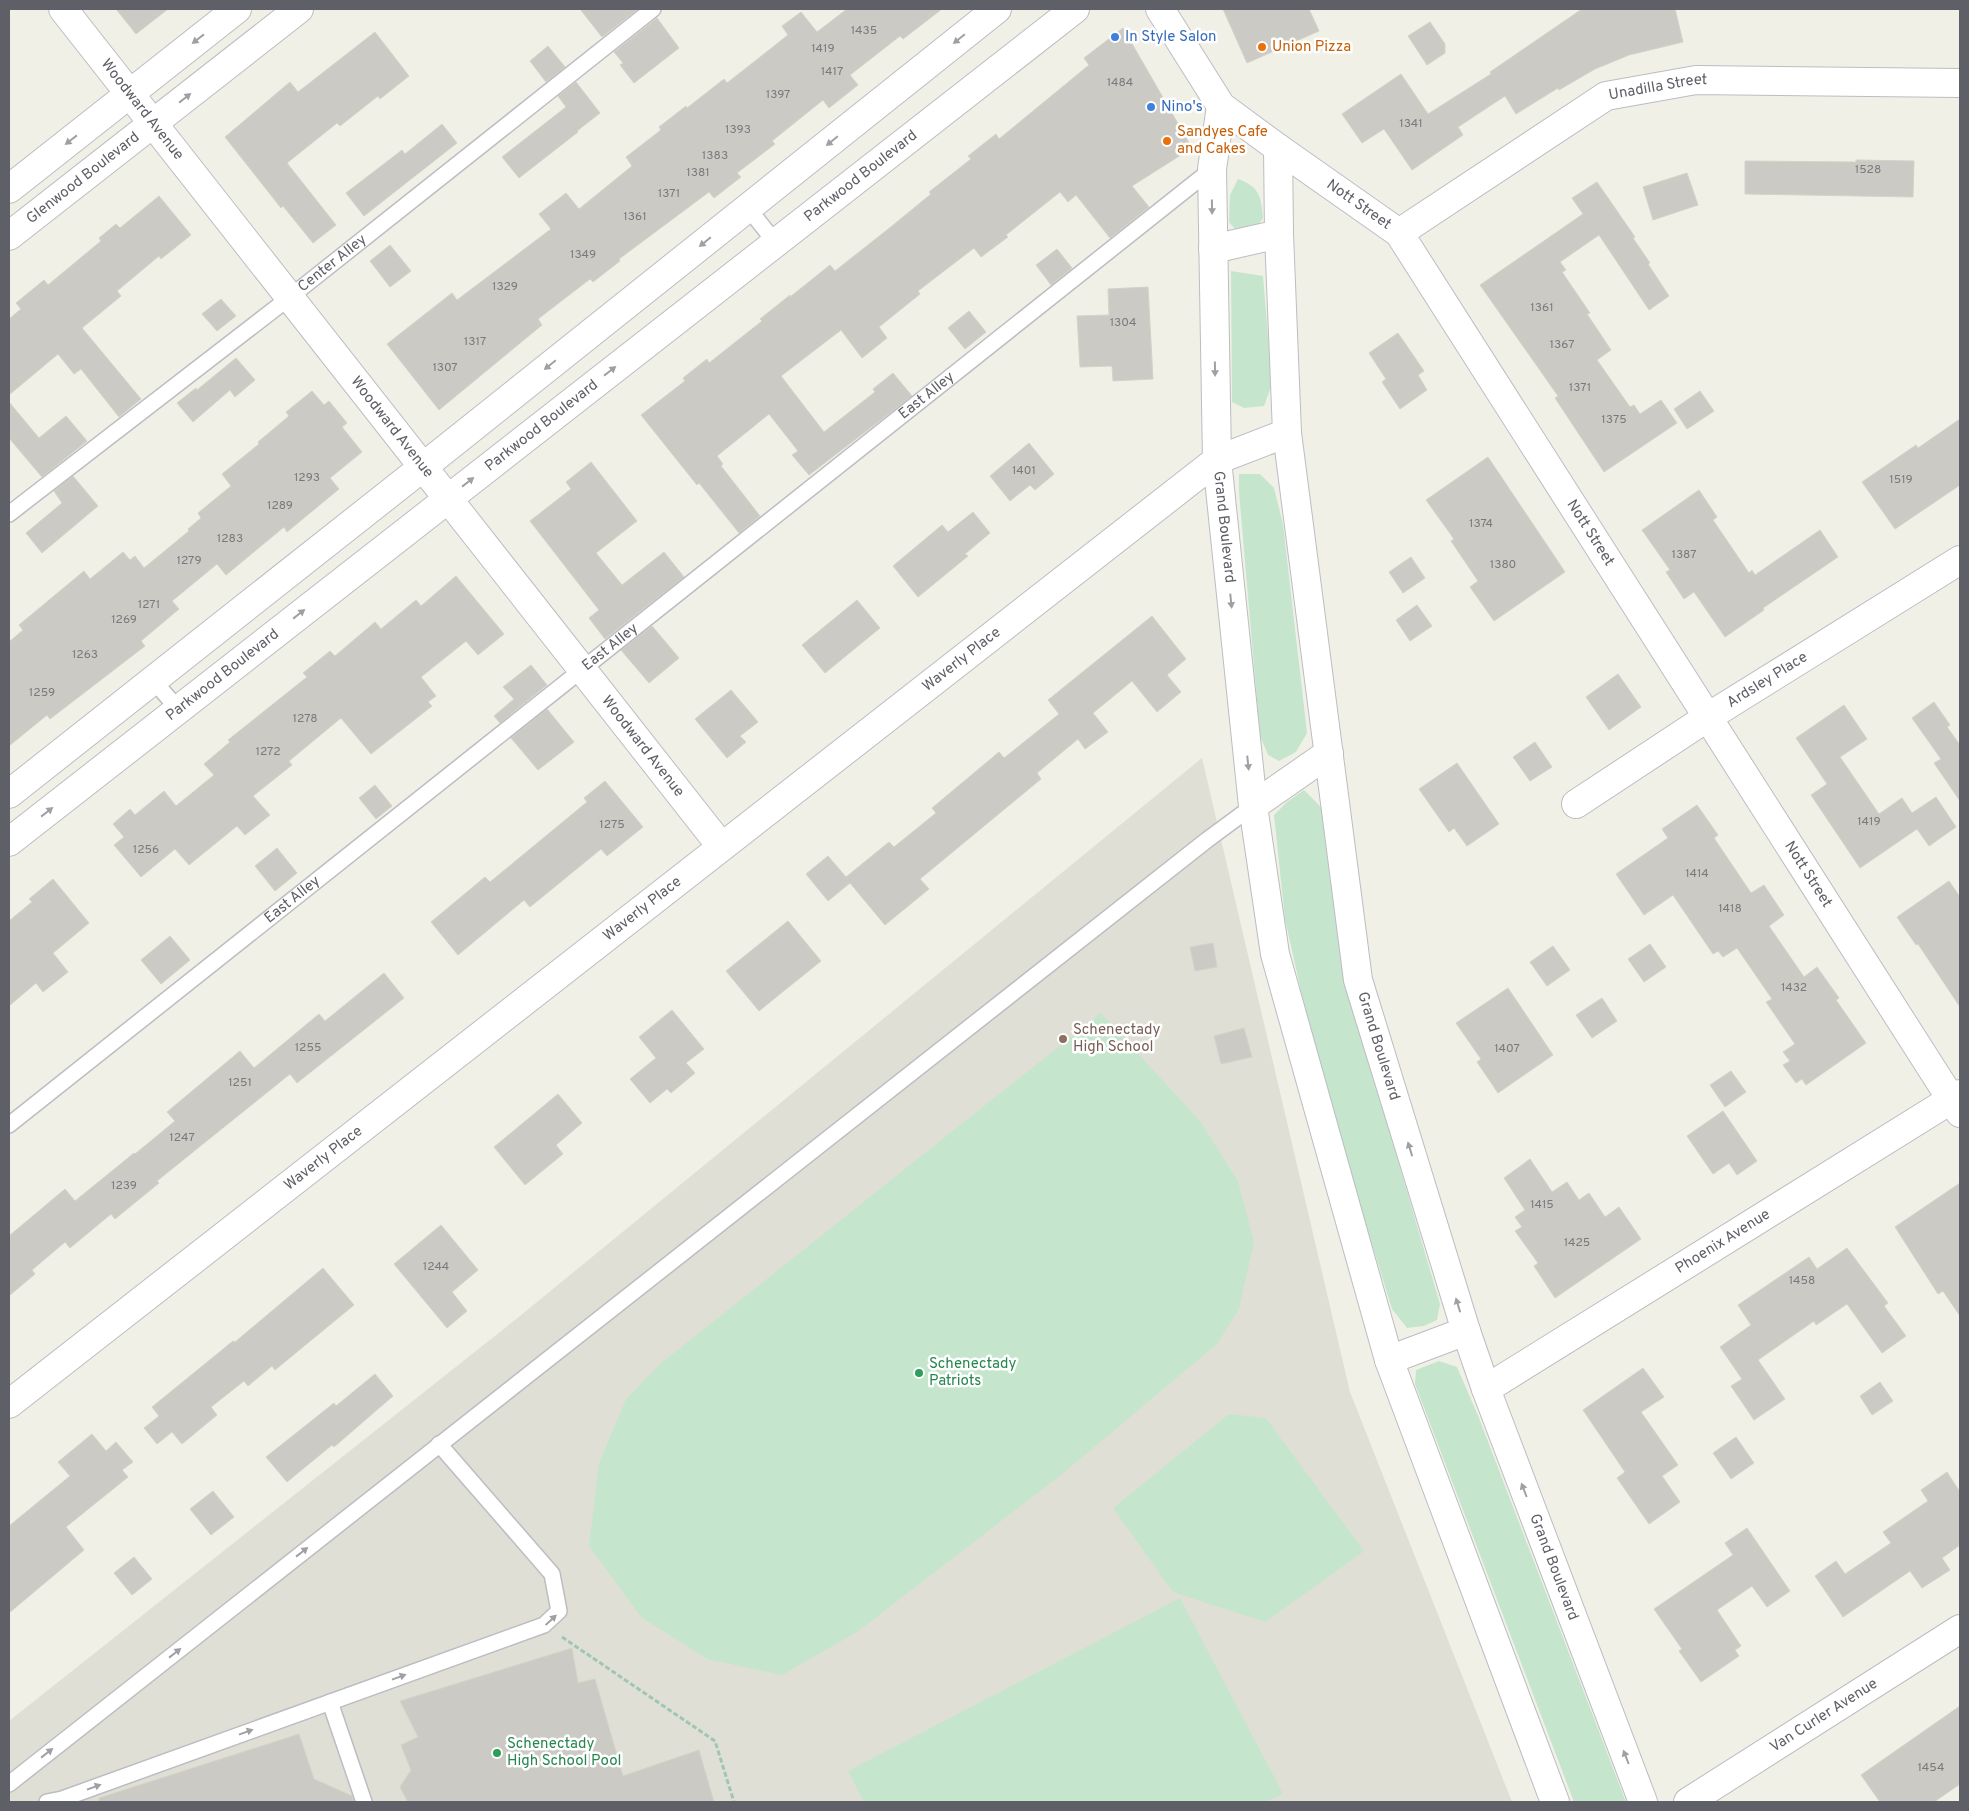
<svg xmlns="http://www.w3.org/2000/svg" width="1969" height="1811" viewBox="0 0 1969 1811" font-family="Overpass,sans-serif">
<rect width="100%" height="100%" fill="#f0f0e7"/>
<path fill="#e0dfd5" d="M1202,758L1350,1392L1512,1802H9V1721L515,1320Z"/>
<g fill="#c5e6cc">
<path d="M1238,179C1260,187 1261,197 1263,218L1256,228L1235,229L1229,222L1230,195Z"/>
<path d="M1231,271L1263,276L1272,384L1264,406L1244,408L1232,402Z"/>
<path d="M1239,474H1260L1274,488L1283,524L1307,733L1296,752L1279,761L1268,755L1260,736L1239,492Z"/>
<path d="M1304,790L1325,811L1350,997L1440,1304L1437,1320L1424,1326L1407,1328L1392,1309L1319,1072L1285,919L1274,815L1287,802Z"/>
<path d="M1101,1013L1200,1121L1238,1181L1254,1242L1239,1309L1217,1344L1061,1475L857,1632L782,1675L707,1659L641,1617L589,1546L599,1463L626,1399L660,1364Z"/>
<path d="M1439,1361L1457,1367L1479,1418L1626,1802H1574L1415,1384L1416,1370Z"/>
<path d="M1229,1414L1266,1418L1364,1551L1265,1622L1173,1592L1113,1508Z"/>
<path d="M1180,1598L1283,1794L1266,1802H864L848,1771Z"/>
</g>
<g fill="#cccac4" stroke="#d5d3c6">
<path d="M116,9H168L136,34Z"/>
<path d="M580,9H638L602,37Z"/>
<path d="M847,9H942L903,39L900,36L850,75L858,85L829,108L823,100L772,141L775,144L737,173L741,177L714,198L709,192L619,259L620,261L593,282L590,279L538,319L542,325L439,410L387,344L452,293L457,300L551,229L539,214L566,193L579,209L632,166L626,157L661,130L659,127L686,106L687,108L724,79L727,83L788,35L782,26L801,12L817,32Z"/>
<path d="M1223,9H1309L1319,31L1247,63Z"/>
<path d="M1582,9H1675L1683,42L1629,55L1595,69L1559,90L1558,88L1516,114L1505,96L1458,127L1463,135L1412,170L1384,129L1362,143L1342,114L1401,74L1428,114L1491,74L1490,72Z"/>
<path d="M657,18L679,48L634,83L620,65L623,63L614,52Z"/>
<path d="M1430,22L1445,44V53L1427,65L1408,36Z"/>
<path d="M1123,28L1192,148L1132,186L1149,207L1110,238L1076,195L1068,202L1060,192L1006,235L1008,237L981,257L974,248L918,291L920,294L879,327L887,338L862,358L841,330L781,376L824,432L875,392L873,389L893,373L912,396L809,475L792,455L798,451L769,414L717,456L723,464L721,466L760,516L739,533L699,483L697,485L641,415L685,381L683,378L707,359L709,363L762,321L760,319L790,295V297L830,265L835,271L892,226L931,194L929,192L971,159L968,156L996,134L999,139L1089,65L1084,58Z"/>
<path d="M375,32L409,76L380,99L378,96L340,126L337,123L287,163L336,225L313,243L283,206L281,208L225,137L290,82L298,92Z"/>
<path d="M548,46L565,67L546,82L530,61Z"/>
<path d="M576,82L600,113L577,131L578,132L519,178L502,157L566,107L558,96Z"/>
<path d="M442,124L457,143L364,216L346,193L402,150L405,154Z"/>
<path d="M1856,160L1914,161L1913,197L1745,194V161L1856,162Z"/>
<path d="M1687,173L1698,205L1653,220L1643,187Z"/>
<path d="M1597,182L1635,237L1633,238L1650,263L1648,264L1669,296L1649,310L1599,235L1560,262L1566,270L1562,272L1590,313L1587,314L1611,350L1597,360L1630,407L1634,405L1640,414L1661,400L1677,423L1604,472L1555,398L1558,396L1480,285L1583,214L1572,198Z"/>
<path d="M159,196L191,235L161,259L159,256L117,291L121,296L82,328L141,399L119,417L81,369L74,374L58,354L9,395V319L21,309L16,303L44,280L48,285L101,241L99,238L116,224L120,228Z"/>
<path d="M390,245L411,271L390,287L370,261Z"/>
<path d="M1057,249L1072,268L1051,285L1036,265Z"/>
<path d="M1148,287L1153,379L1113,381L1112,366L1080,367L1077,316L1109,315L1108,289Z"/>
<path d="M221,299L236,316L217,331L202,314Z"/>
<path d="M969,311L986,332L965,349L948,328Z"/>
<path d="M1398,333L1424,371L1418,375L1427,390L1400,409L1382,382L1386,379L1369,353Z"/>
<path d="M236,358L255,380L235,397L230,390L193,422L177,403L196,388L197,390Z"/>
<path d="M312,391L324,405L329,401L347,423L342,427L362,452L330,478L339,489L287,532L284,527L226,575L217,564L172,601L179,609L141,641L145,646L50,719L47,715L9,746V642L23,630L19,625L84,571L90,579L123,552L130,560L135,556L144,568L189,531L188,529L201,518L198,513L231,486L222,474L259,444L258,442L289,416L286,412Z"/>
<path d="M1700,391L1714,411L1687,429L1674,409Z"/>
<path d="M9,402L39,438L66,416L87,441L42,477L9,438Z"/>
<path d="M1960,419V485L1895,529L1862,482L1916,445L1918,448Z"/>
<path d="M1029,443L1054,474L1035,490L1030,485L1010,501L990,476Z"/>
<path d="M1488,457L1565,572L1494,621L1470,587L1478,581L1451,541L1454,539L1426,500Z"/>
<path d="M591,462L637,521L596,553L622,585L664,552L684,577L605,639L589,618L599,610L530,521L571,489L566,482Z"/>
<path d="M73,476L98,506L42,553L26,533L62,503L54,491Z"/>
<path d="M1699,490L1717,517L1713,520L1749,573L1752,570L1755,575L1820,530L1838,557L1763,608L1764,610L1725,637L1694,592L1684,599L1666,572L1670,570L1642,530Z"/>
<path d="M973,512L990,533L965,554L968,556L918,597L893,566L942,525L948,532Z"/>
<path d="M1411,557L1425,578L1403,593L1389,572Z"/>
<path d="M456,576L504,634L478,655L466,641L421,677L436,696L428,702L432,706L371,754L341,718L289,761L292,765L253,796L270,815L245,835L237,826L189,865L175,849L141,877L114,845L124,837L113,824L130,809L135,815L164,791L176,806L214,775L204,764L230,742L228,740L307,677L303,673L330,651L335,656L375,622L381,629L416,600L421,606Z"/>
<path d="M857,600L880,628L825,673L802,645Z"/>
<path d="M1417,605L1432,626L1410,641L1396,620Z"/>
<path d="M1152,616L1186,659L1167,675L1181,692L1157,712L1132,681L1093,713L1108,732L1085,749L1078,739L1037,773L1041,779L920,879L929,889L885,925L850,883L828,901L806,874L828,856L846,877L889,842L894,847L936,813L932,808L999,752L1004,758L1059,714L1048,700Z"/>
<path d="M652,626L679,658L649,683L621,650Z"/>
<path d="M531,665L547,685L500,723L494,716L514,699L503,687Z"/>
<path d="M1618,674L1641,707L1609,730L1586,697Z"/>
<path d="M731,690L758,722L740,736L746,742L727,758L695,719Z"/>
<path d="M1934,702L1950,725L1947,727L1960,745V801L1934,763L1941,759L1912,718Z"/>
<path d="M1844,705L1867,739L1840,757L1879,814L1902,798L1912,813L1936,797L1956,827L1929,846L1917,829L1860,868L1811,795L1827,784L1796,738Z"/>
<path d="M547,709L574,742L538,770L511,738Z"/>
<path d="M1535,742L1552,767L1530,781L1513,757Z"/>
<path d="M1457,763L1499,824L1467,846L1454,828L1449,832L1419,789Z"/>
<path d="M605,781L643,827L607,856L601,849L530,907L524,900L458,955L431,922L485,877L490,882L587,802L584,798Z"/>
<path d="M375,785L392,806L376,819L359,798Z"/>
<path d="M1697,805L1718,835L1714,838L1751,893L1764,885L1784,915L1769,926L1804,977L1817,967L1839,998L1836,1000L1866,1043L1806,1085L1802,1079L1796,1083L1783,1065L1790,1061L1783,1052L1795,1044L1766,1002L1772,999L1737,948L1723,957L1718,951L1713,954L1673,895L1644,915L1616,874L1668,838L1662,829Z"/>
<path d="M277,848L297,873L275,891L255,866Z"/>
<path d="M53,879L89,923L53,953L68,972L43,992L36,983L9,1006V921L32,902L29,899Z"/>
<path d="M1949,881L1960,897V1007L1918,944L1916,945L1897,917Z"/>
<path d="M788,921L821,961L759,1011L726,971Z"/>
<path d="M170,936L190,960L161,984L141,960Z"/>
<path d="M1213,943L1217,967L1195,971L1190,947Z"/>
<path d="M1650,944L1666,967L1644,982L1628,959Z"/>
<path d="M1553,946L1570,970L1547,986L1530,962Z"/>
<path d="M384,973L404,998L297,1083L290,1074L157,1181L159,1183L115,1219L111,1214L70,1248L65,1242L32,1270L35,1274L9,1296V1236L65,1189L75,1201L134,1153L135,1154L175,1121L167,1112L240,1051L254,1068L319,1014L325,1021Z"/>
<path d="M1508,988L1553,1055L1498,1093L1477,1062L1481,1059L1456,1023Z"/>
<path d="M1602,998L1617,1021L1592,1038L1576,1015Z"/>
<path d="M672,1010L704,1049L686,1063L695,1073L671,1093L667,1089L650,1103L630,1079L656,1058L639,1037Z"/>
<path d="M1244,1028L1252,1057L1221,1064L1214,1036Z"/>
<path d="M1731,1071L1746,1092L1725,1107L1710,1085Z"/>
<path d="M558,1094L582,1123L556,1145L563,1154L525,1185L494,1147Z"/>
<path d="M1723,1111L1757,1161L1737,1175L1729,1163L1713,1174L1687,1136Z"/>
<path d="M1530,1159L1552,1192L1567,1182L1579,1200L1589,1193L1605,1217L1619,1207L1641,1239L1555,1298L1534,1266L1538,1263L1515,1231L1522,1227L1515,1217L1525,1210L1504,1178Z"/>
<path d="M1960,1183V1316L1943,1291L1938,1294L1895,1227Z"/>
<path d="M441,1225L478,1270L452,1292L467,1311L447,1328L394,1264Z"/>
<path d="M1847,1248L1888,1303L1884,1306L1906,1336L1882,1353L1847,1304L1816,1325L1814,1321L1758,1360L1785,1399L1754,1420L1731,1386L1742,1379L1720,1347L1751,1325L1738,1305L1809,1257L1817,1269Z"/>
<path d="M323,1268L354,1305L275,1370L272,1366L248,1386L244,1381L211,1407L217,1415L182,1444L172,1432L157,1444L144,1428L159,1416L152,1407L233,1341L235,1342Z"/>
<path d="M1643,1368L1664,1397L1641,1412L1678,1465L1662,1476L1680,1502L1649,1524L1617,1478L1625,1472L1583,1410Z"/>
<path d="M375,1374L393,1396L334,1447L332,1445L287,1482L266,1457L334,1403L336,1406Z"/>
<path d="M1880,1382L1893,1401L1872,1415L1860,1396Z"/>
<path d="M92,1434L106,1451L116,1442L133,1462L122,1470L128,1477L66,1527L84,1550L9,1613V1526L70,1476L58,1462Z"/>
<path d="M1736,1437L1754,1463L1731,1479L1713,1453Z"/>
<path d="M1947,1472L1960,1492V1545L1942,1558L1950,1570L1922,1588L1910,1571L1843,1617L1815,1576L1836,1561L1845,1574L1891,1543L1883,1532L1928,1501L1921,1490Z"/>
<path d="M213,1491L234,1517L211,1535L190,1509Z"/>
<path d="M1747,1528L1790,1591L1767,1607L1752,1586L1717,1610L1741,1646L1735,1650L1739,1656L1701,1682L1679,1651L1682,1649L1654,1609L1733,1555L1725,1543Z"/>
<path d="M134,1557L152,1579L132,1595L114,1573Z"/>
<path d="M572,1648L578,1683L595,1679L623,1776L699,1750L714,1802H408L400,1787L411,1770L401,1745L418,1737L400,1701Z"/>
<path d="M1960,1706V1784L1934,1802H1880L1861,1775Z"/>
<path d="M299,1734L314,1779L352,1796L354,1802H99V1798Z"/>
</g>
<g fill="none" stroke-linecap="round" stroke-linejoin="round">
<defs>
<g id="service">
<path d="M748,208L775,242"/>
<path id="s1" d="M9,514L285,301L653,9"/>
<path d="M153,680L178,709"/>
<path id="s2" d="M9,1125L1212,169"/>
<path d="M330,1702L364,1802"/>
<path d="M9,1784L1207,840L1253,806"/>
<path d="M47,1802L62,1799L544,1625L559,1611L552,1574L439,1444"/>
</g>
<g id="minor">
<path id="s3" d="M63,9L721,846"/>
<path d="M9,189L237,9"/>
<path id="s4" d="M1399,233L1606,96L1696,80L1960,83"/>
<path id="s5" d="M9,236L299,9"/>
<path d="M1213,249L1279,234"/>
<path d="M9,794L423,467L997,9"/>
<path id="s6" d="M1576,804L1708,717L1960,560"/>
<path d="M1253,806L1329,753"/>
<path id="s7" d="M9,842L1075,9"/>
<path d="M1389,1360L1466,1331"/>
<path id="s8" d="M1486,1389L1960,1094"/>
<path id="s9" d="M9,1404L1217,460L1287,433"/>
<path id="s10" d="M1688,1802L1960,1629"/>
</g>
<g id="tertiary">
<path id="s11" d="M1221,106L1212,169L1217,460L1253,806L1275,954L1389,1360L1555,1802"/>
<path id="s12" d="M1278,148L1279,234L1287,433L1358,980L1466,1331L1486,1389L1643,1802"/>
</g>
<g id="secondary">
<path id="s13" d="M1160,9L1221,106L1278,148L1399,233L1960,1113"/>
</g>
</defs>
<use href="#service" stroke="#bcbdc2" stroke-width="18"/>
<use href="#minor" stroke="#bcbdc2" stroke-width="30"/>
<use href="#tertiary" stroke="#bcbdc2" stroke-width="30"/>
<use href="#secondary" stroke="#bcbec4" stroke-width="30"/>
<path stroke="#9fc6b3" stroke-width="3" stroke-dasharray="5 2.5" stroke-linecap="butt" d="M562,1637L715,1741L734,1802"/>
<use href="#service" stroke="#fff" stroke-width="15"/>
<use href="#minor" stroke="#fff" stroke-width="28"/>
<use href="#tertiary" stroke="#fff" stroke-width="28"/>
<use href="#secondary" stroke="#fff" stroke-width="28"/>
</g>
<defs><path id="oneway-solid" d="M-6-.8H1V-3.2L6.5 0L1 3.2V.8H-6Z" transform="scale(1.25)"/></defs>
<g fill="#9fa0a4">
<use href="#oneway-solid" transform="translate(198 39) rotate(142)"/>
<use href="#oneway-solid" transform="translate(959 39) rotate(141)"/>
<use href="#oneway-solid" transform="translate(185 98) rotate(-38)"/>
<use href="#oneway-solid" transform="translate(71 140) rotate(142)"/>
<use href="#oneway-solid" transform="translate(832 141) rotate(141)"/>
<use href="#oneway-solid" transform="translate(1212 207) rotate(89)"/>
<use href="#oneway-solid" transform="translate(705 242) rotate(141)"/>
<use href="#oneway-solid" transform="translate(550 365) rotate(141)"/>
<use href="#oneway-solid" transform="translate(1215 369) rotate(89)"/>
<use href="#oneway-solid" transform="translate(610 371) rotate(-38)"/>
<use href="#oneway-solid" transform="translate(468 482) rotate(-38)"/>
<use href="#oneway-solid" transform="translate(1231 601) rotate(84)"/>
<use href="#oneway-solid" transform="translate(299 614) rotate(-38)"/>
<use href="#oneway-solid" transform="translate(1248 763) rotate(84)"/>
<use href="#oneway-solid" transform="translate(47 812) rotate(-38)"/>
<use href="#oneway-solid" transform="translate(1410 1149) rotate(-107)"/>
<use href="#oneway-solid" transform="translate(1458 1305) rotate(-107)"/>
<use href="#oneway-solid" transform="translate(1524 1490) rotate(-111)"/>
<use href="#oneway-solid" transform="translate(302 1552) rotate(-38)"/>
<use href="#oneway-solid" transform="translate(551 1620) rotate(-43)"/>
<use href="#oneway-solid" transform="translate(175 1653) rotate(-38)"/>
<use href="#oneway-solid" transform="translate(399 1677) rotate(-20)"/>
<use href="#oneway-solid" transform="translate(246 1732) rotate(-20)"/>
<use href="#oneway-solid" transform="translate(47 1753) rotate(-38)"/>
<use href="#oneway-solid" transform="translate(1626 1757) rotate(-111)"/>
<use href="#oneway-solid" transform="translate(94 1787) rotate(-20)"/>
</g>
<g fill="#3f7fe0" stroke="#fff" stroke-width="2">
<circle cx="1115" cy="37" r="5"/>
<circle cx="1151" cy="107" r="5"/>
</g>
<g fill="#e8710a" stroke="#fff" stroke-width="2">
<circle cx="1262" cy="47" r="5"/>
<circle cx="1167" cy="141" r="5"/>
</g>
<circle fill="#8d6e63" stroke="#fff" stroke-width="2" cx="1063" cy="1039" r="5"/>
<g fill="#2e9e5b" stroke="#fff" stroke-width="2">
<circle cx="919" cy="1373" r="5"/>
<circle cx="497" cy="1753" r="5"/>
</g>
<g text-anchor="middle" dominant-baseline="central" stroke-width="5" stroke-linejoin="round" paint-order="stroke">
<g font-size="12" fill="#7a7a7e">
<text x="864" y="31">1435</text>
<text x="823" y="49">1419</text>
<text x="832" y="72">1417</text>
<text x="1120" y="83">1484</text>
<text x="778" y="95">1397</text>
<text x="1411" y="124">1341</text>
<text x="738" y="130">1393</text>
<text x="715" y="156">1383</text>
<text x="1868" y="170">1528</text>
<text x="698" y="173">1381</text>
<text x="669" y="194">1371</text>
<text x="635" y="217">1361</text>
<text x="583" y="255">1349</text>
<text x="505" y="287">1329</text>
<text x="1542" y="308">1361</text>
<text x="1123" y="323">1304</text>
<text x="475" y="342">1317</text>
<text x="1562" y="345">1367</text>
<text x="445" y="368">1307</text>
<text x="1580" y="388">1371</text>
<text x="1614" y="420">1375</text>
<text x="1024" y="471">1401</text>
<text x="307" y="478">1293</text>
<text x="1901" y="480">1519</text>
<text x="280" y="506">1289</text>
<text x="1481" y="524">1374</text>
<text x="230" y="539">1283</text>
<text x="1684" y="555">1387</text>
<text x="189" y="561">1279</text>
<text x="1503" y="565">1380</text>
<text x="149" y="605">1271</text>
<text x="124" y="620">1269</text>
<text x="85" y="655">1263</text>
<text x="42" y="693">1259</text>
<text x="305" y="719">1278</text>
<text x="268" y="752">1272</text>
<text x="1869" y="822">1419</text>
<text x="612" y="825">1275</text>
<text x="146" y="850">1256</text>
<text x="1697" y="874">1414</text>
<text x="1730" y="909">1418</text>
<text x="1794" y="988">1432</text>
<text x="308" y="1048">1255</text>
<text x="1507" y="1049">1407</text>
<text x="240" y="1083">1251</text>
<text x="182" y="1138">1247</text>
<text x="124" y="1186">1239</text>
<text x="1542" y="1205">1415</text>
<text x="1577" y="1243">1425</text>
<text x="436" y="1267">1244</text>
<text x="1802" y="1281">1458</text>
<text x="1931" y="1768">1454</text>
</g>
<g font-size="15" fill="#366cbe" stroke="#fff" text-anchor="start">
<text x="1125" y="37">In Style Salon</text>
<text x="1161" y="107">Nino's</text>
</g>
<g font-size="15" fill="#c56008" stroke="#fff" text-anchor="start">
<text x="1272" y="47">Union Pizza</text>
<text x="1177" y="132">Sandyes Cafe<tspan x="1177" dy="17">and Cakes</tspan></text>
</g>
<g font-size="15" fill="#5f6067" stroke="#fff">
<text stroke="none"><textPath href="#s4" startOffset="301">Unadilla Street</textPath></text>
<text stroke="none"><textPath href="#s3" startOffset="128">Woodward Avenue</textPath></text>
<text stroke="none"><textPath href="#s7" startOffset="1081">Parkwood Boulevard</textPath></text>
<text stroke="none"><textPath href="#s5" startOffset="94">Glenwood Boulevard</textPath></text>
<text stroke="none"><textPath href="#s13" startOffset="284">Nott Street</textPath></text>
<text stroke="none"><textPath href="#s1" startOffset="409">Center Alley</textPath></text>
<text stroke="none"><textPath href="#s2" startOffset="1172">East Alley</textPath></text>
<text stroke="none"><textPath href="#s7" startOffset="676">Parkwood Boulevard</textPath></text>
<text stroke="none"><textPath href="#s3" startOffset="532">Woodward Avenue</textPath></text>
<text stroke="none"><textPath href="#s11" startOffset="422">Grand Boulevard</textPath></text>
<text stroke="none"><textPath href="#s13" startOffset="689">Nott Street</textPath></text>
<text stroke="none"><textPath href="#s2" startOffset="768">East Alley</textPath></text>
<text stroke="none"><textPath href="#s9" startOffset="1209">Waverly Place</textPath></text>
<text stroke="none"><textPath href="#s7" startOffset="271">Parkwood Boulevard</textPath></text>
<text stroke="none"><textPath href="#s6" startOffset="228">Ardsley Place</textPath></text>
<text stroke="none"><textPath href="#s3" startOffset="938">Woodward Avenue</textPath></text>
<text stroke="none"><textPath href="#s13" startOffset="1094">Nott Street</textPath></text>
<text stroke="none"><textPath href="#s2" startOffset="362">East Alley</textPath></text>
<text stroke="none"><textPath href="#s9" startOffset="804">Waverly Place</textPath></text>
<text stroke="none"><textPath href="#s12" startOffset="906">Grand Boulevard</textPath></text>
<text stroke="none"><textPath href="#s9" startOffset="399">Waverly Place</textPath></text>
<text stroke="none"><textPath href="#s8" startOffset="279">Phoenix Avenue</textPath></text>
<text stroke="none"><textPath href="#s12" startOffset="1456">Grand Boulevard</textPath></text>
<text stroke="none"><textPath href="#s10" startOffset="161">Van Curler Avenue</textPath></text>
</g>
<g font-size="15" fill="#785e54" stroke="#fff" text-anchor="start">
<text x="1073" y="1030">Schenectady<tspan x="1073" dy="17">High School</tspan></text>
</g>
<g font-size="15" fill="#27864d" stroke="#fff" text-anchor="start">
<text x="929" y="1364">Schenectady<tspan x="929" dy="17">Patriots</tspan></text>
<text x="507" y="1744">Schenectady<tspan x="507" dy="17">High School Pool</tspan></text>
</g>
</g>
<rect width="1969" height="1811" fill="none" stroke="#5f6067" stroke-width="20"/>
</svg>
